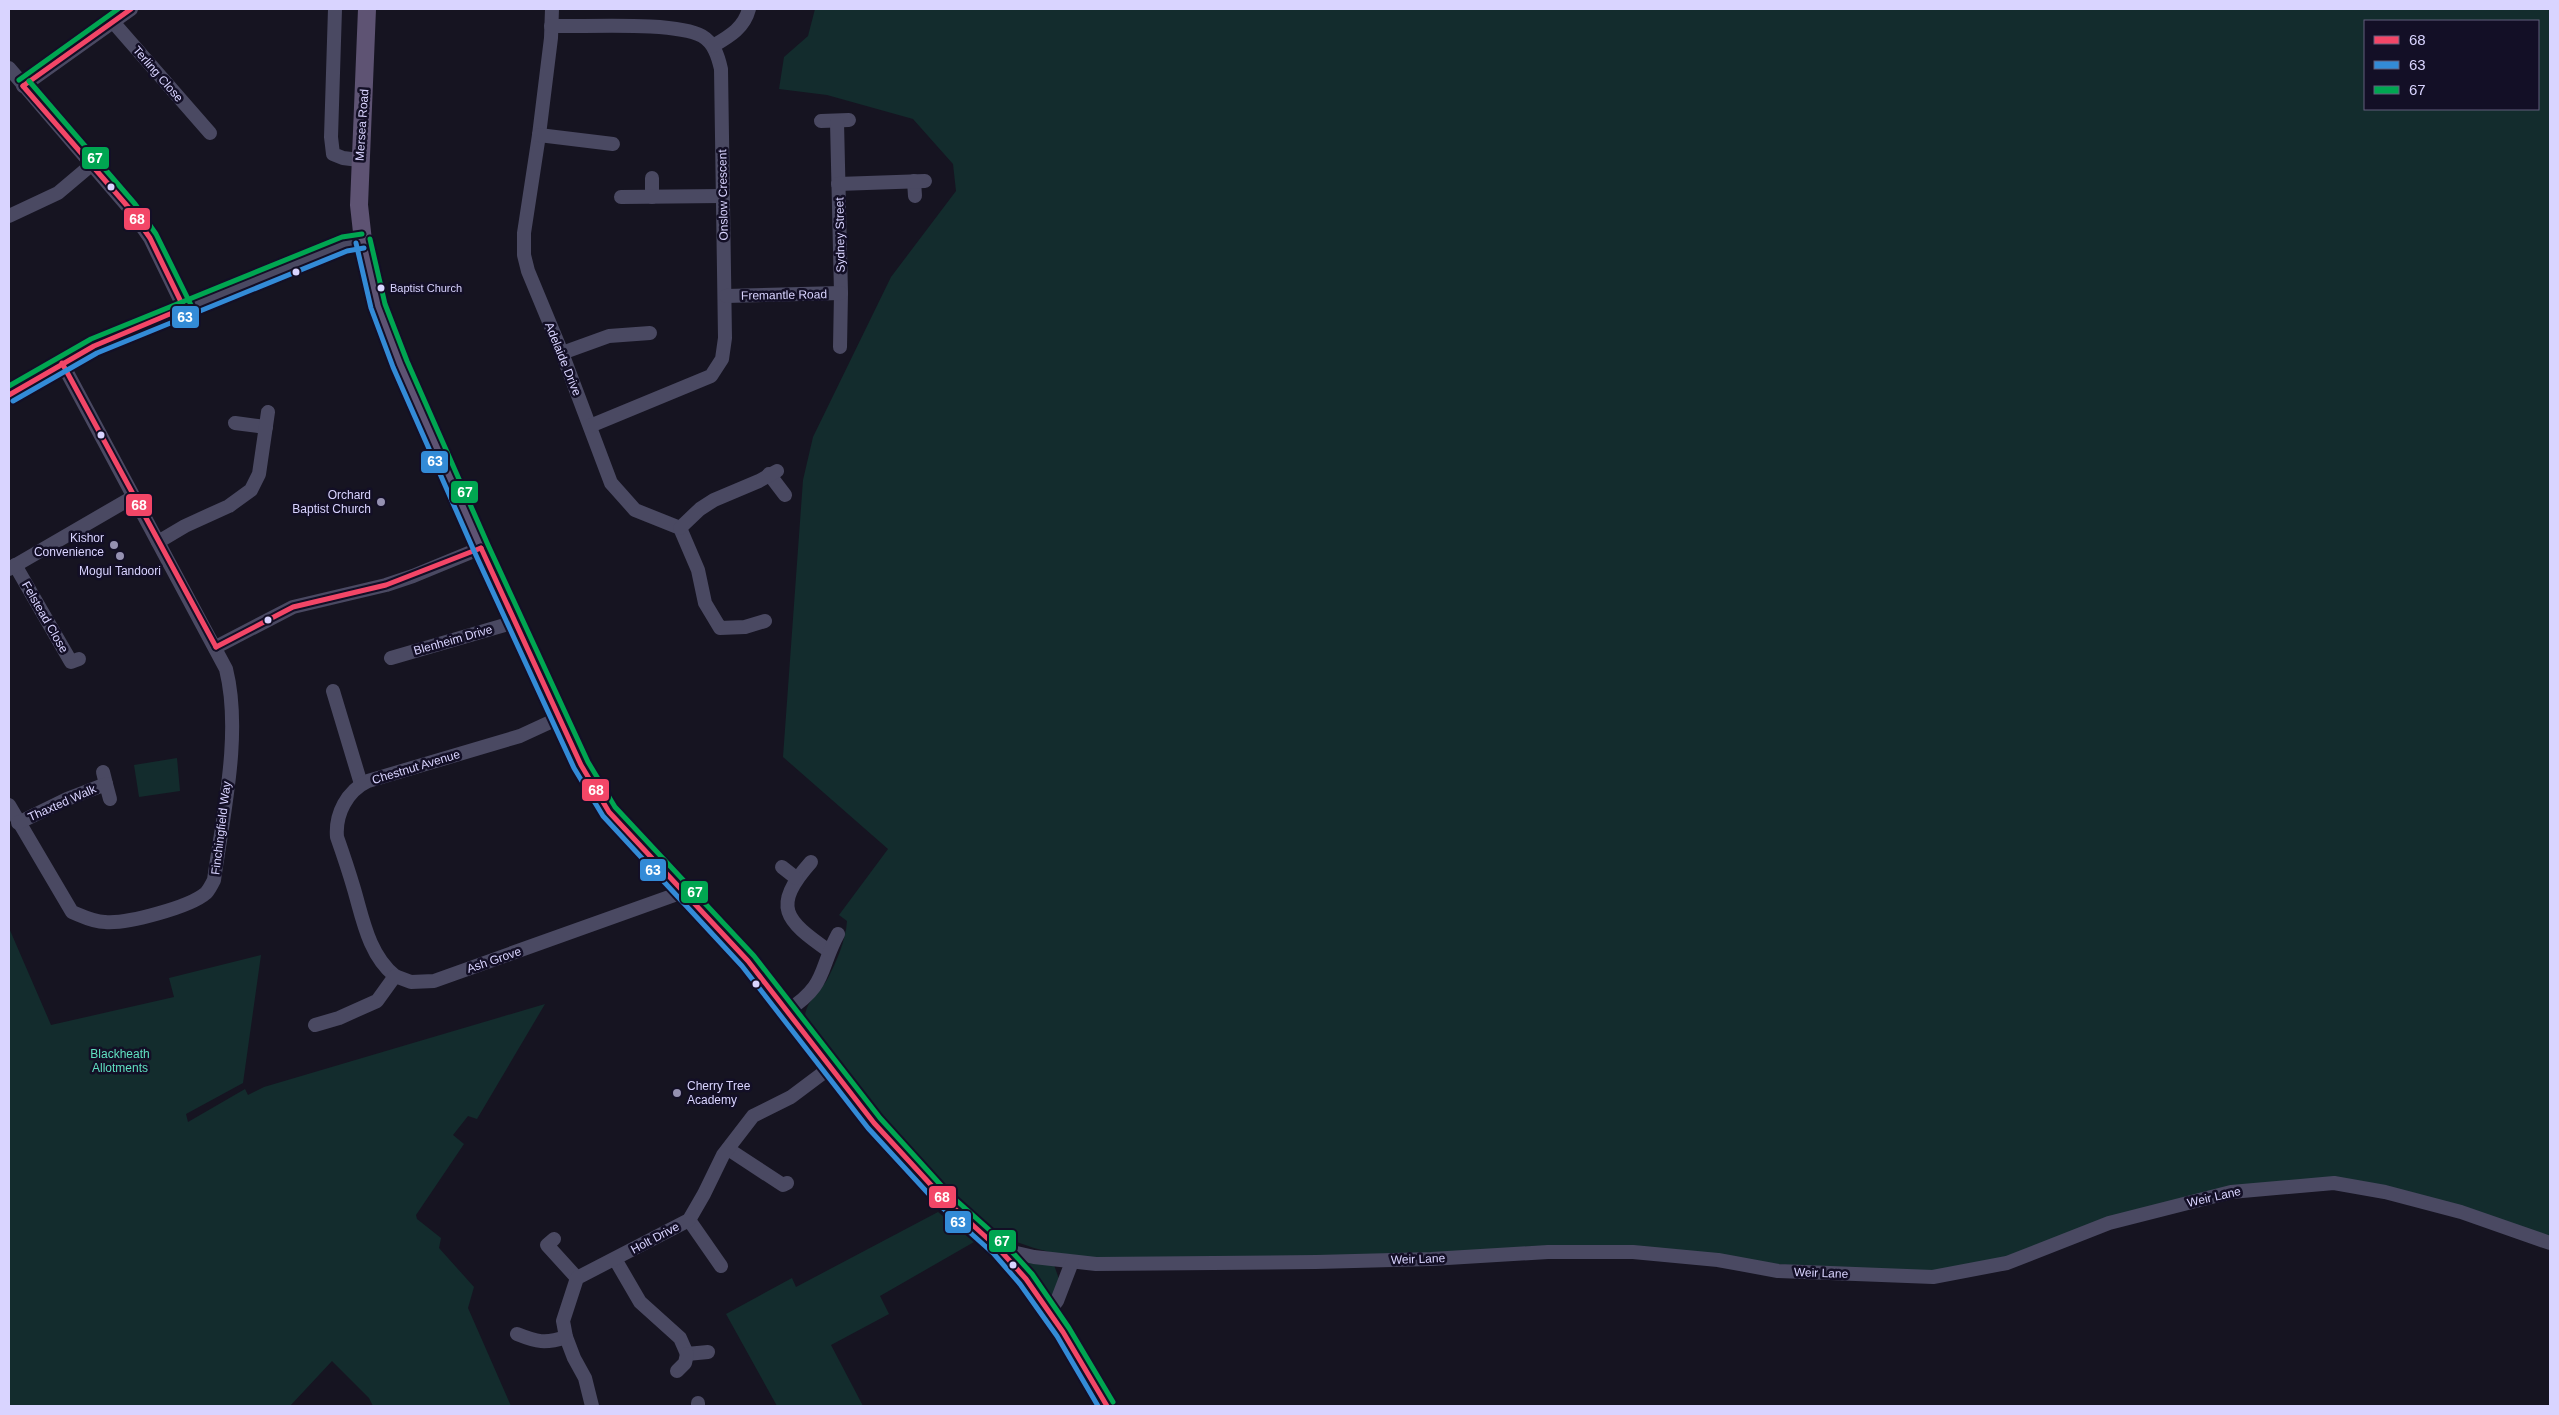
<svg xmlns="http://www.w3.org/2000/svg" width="2559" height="1415" viewBox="0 0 2559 1415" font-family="Helvetica,sans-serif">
<rect width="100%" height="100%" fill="#161421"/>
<g fill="#132c2d" fill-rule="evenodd">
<path d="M815,9H2550V1243L2385,1192L2290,1186L2109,1223L2007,1263L1933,1277L1633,1252L1096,1264L1034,1248L993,1234L881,1119L814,1031L805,1016C807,1000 819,993 827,980C836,963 846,940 847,921L839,915L888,849L783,757L803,480L813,437L891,277L956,191L953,164L913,119L827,95L779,89L784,57L808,36ZM2365,21H2538V109H2365Z"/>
<path d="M177,758L180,791L139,797L134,765Z"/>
<path d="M9,928L51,1025L174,997L169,978L261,955L243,1083L186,1114L188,1122L245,1089L248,1095L264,1087L545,1004L477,1119L468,1116L453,1135L464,1144L416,1215L417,1219L441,1238L439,1248L474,1287L468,1308L511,1406H373L369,1398L332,1361L290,1406H9Z"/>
<path d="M938,1212L974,1242L880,1296L889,1314L831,1345L863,1406H777L726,1314L792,1278L796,1287Z"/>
<path d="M1015,1256L1054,1265L1059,1279L1051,1301Z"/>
</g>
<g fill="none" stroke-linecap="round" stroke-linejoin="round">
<g stroke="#4a4962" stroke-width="14">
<path d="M335,9L331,137L333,154L343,158L359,160"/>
<path d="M552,9L551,38L539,135L524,233V255L528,271L562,353L611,483L635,510L680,528L698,570L705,603L720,628L745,627L765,621"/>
<path d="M113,22L210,133"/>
<path d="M551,26C586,27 675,21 702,36C714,43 718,56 721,69L725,338L722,359L711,376L590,426"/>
<path d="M713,46C730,36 744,28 749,9"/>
<path d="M9,68L129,208L150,238L184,308"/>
<path d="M23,86L131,9"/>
<path d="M821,121L849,120"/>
<path d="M837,122L841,293L840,347"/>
<path d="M539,135L613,144"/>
<path d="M652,178V197"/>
<path d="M914,181L915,196"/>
<path d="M838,184L925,181"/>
<path d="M621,197L722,196"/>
<path d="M9,216L58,193L90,166"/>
<path d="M726,296L841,293"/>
<path d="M562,353L609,336L650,333"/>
<path d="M9,395L94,346L345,244L363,241"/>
<path d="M235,423L266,427"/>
<path d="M769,474L785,495"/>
<path d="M680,528L700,509L714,500L759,481L777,471"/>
<path d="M158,542L185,526L229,506L251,490L259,474L268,412"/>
<path d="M15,565L71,662L79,659"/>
<path d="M9,569L133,497"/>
<path d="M216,647L293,607L386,585L413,576L481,548"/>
<path d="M391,658L515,622"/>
<path d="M333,691L361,784"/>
<path d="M103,772L106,784"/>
<path d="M9,805L72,912C82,916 93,922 105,922C127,924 190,907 206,893C209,890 212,884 214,880C223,815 242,733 226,669L62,363"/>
<path d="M18,823L67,799L106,784L110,799"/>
<path d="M811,862C771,907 785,920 829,951"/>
<path d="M782,867L796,878"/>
<path d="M395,976C369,955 363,920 354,889C349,872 343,854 337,837C335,814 347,791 368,781L520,736L559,718"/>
<path d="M787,1011C828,984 818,971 838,934"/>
<path d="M315,1025L339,1018L377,1001L395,976L411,982L434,981L683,892"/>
<path d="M728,1149L783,1185L787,1183"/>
<path d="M689,1220L721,1266"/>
<path d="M554,1239L547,1245L577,1278"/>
<path d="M999,1249L1034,1257L1096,1264L1316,1262L1431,1259L1548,1252H1633L1718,1260L1778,1271L1933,1277L2007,1263L2109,1223L2231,1192L2334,1183L2385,1192L2461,1212L2550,1243"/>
<path d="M615,1259L640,1302L680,1338L687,1354L708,1352"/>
<path d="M1049,1312L1057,1301L1072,1262"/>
<path d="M517,1334C537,1342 545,1344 566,1337"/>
<path d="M677,1371L685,1363L687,1354"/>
<path d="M698,1403V1406"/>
<path d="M592,1406L585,1378L574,1358L566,1337L563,1321L577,1278L689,1220L704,1194L723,1155L753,1116L791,1097L831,1067"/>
</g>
<path stroke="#5e5373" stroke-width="18" d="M367,9L359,205L363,241L378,306L400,364L481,548L581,765L609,812L748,961L874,1123L943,1198L999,1249L1026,1279L1063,1332L1107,1406"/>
<defs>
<g id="bus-1">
<path d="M23,86L129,208L150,238L184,308"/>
<path d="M23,86L131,9"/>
<path d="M62,363L216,647"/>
<path d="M9,395L94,346L184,308"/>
<path d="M481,548L581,765L609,812L748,961L874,1123L943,1198L999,1249L1026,1279L1063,1332L1107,1406"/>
<path d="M216,647L293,607L386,585L481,548"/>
</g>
<g id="bus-2">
<path d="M356,243L371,308L393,367L474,551L574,768L603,816L742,966L868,1128L937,1203L994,1254L1020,1284L1057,1336L1098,1406"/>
<path d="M13,401L97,353L347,251L364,248"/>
</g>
<g id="bus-3">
<path d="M19,80L118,9"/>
<path d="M29,81L135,204L156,234L191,305"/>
<path d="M370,239L385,304L407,361L488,545L588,762L615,807L754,956L880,1118L948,1193L1004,1243L1032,1274L1069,1328L1113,1402"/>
<path d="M9,386L91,339L342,237L362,234"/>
</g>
</defs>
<use href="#bus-1" stroke="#130f26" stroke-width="9"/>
<use href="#bus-2" stroke="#130f26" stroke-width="9"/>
<use href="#bus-3" stroke="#130f26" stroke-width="9"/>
<use href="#bus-1" stroke="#f34667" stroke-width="5"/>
<use href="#bus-2" stroke="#338bd7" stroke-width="5"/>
<use href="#bus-3" stroke="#00a651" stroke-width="5"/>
</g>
<g fill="#d9d4ff" stroke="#130f26" stroke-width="2">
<circle cx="111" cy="187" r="4.5"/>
<circle cx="296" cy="272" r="4.5"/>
<circle cx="381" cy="288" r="4.5"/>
<circle cx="101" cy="435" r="4.5"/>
<circle cx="268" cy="620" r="4.5"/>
<circle cx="756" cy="984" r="4.5"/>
<circle cx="1013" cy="1265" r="4.5"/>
</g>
<g fill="#9591b1" stroke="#130f26" stroke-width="2">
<circle cx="381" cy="502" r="5"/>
<circle cx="114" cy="545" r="5"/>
<circle cx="120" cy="556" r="5"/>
<circle cx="677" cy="1093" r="5"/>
</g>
<g text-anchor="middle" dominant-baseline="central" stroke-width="5" stroke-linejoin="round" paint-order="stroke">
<g font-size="11" fill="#d9d4ff" stroke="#130f26" text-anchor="start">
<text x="390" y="288">Baptist Church</text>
</g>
<g font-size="12" fill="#d9d4ff" stroke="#130f26">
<text transform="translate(158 74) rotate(49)">Terling Close</text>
<text transform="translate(362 125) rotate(-86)">Mersea Road</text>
<text transform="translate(723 195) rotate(-91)">Onslow Crescent</text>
<text transform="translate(840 235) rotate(-91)">Sydney Street</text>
<text transform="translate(784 295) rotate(-1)">Fremantle Road</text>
<text transform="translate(563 359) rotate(68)">Adelaide Drive</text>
<text transform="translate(45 617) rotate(60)">Felstead Close</text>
<text transform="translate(453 640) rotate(-16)">Blenheim Drive</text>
<text transform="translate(416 767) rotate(-17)">Chestnut Avenue</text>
<text transform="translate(62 803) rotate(-24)">Thaxted Walk</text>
<text transform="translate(221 828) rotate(-83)">Finchingfield Way</text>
<text transform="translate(494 960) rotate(-19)">Ash Grove</text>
<text transform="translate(2214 1197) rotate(-13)">Weir Lane</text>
<text transform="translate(655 1238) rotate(-28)">Holt Drive</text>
<text transform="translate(1418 1259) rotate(-2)">Weir Lane</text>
<text transform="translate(1821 1273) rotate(2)">Weir Lane</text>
</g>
<g font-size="12" fill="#d9d4ff" stroke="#130f26" text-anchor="end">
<text x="371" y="495">Orchard<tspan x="371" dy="14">Baptist Church</tspan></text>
<text x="104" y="538">Kishor<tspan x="104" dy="14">Convenience</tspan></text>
<text x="120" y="571" text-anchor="middle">Mogul Tandoori</text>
<text x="687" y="1086" text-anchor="start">Cherry Tree<tspan x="687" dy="14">Academy</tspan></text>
</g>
<g font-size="12" fill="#5fe0c0" stroke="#130f26">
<text x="120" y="1054">Blackheath<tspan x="120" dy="14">Allotments</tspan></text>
</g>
</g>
<g stroke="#130f26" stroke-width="2">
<rect x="81" y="146" width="29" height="24" rx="5" fill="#00a651"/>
<rect x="123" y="207" width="28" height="24" rx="5" fill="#f34667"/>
<rect x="171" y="305" width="29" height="24" rx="5" fill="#338bd7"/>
<rect x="420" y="450" width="29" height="24" rx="5" fill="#338bd7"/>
<rect x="450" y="480" width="29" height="24" rx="5" fill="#00a651"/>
<rect x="125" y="493" width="28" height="24" rx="5" fill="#f34667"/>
<rect x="581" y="778" width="29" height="24" rx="5" fill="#f34667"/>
<rect x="639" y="858" width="28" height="24" rx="5" fill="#338bd7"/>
<rect x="680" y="880" width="29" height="24" rx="5" fill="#00a651"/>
<rect x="928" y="1185" width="29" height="24" rx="5" fill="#f34667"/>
<rect x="944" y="1210" width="28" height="24" rx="5" fill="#338bd7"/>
<rect x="988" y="1229" width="29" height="24" rx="5" fill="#00a651"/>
</g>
<g font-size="14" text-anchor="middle" font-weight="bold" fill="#fff">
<text x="95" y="163">67</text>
<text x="137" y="224">68</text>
<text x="185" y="322">63</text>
<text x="435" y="466">63</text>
<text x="465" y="497">67</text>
<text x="139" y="510">68</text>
<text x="596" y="795">68</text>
<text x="653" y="875">63</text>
<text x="695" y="897">67</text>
<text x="942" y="1202">68</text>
<text x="958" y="1227">63</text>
<text x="1002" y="1246">67</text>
</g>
<rect width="2559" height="1415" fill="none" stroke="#d9d4ff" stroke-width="20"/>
<rect x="2364" y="20" width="175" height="90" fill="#130f26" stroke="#625e7d"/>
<rect x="2374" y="36" width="25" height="8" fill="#f34667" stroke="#625e7d"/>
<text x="2409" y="45" font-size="15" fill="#d9d4ff">68</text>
<rect x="2374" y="61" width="25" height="8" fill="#338bd7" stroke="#625e7d"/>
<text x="2409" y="70" font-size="15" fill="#d9d4ff">63</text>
<rect x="2374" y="86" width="25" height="8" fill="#00a651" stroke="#625e7d"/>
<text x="2409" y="95" font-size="15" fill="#d9d4ff">67</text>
</svg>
